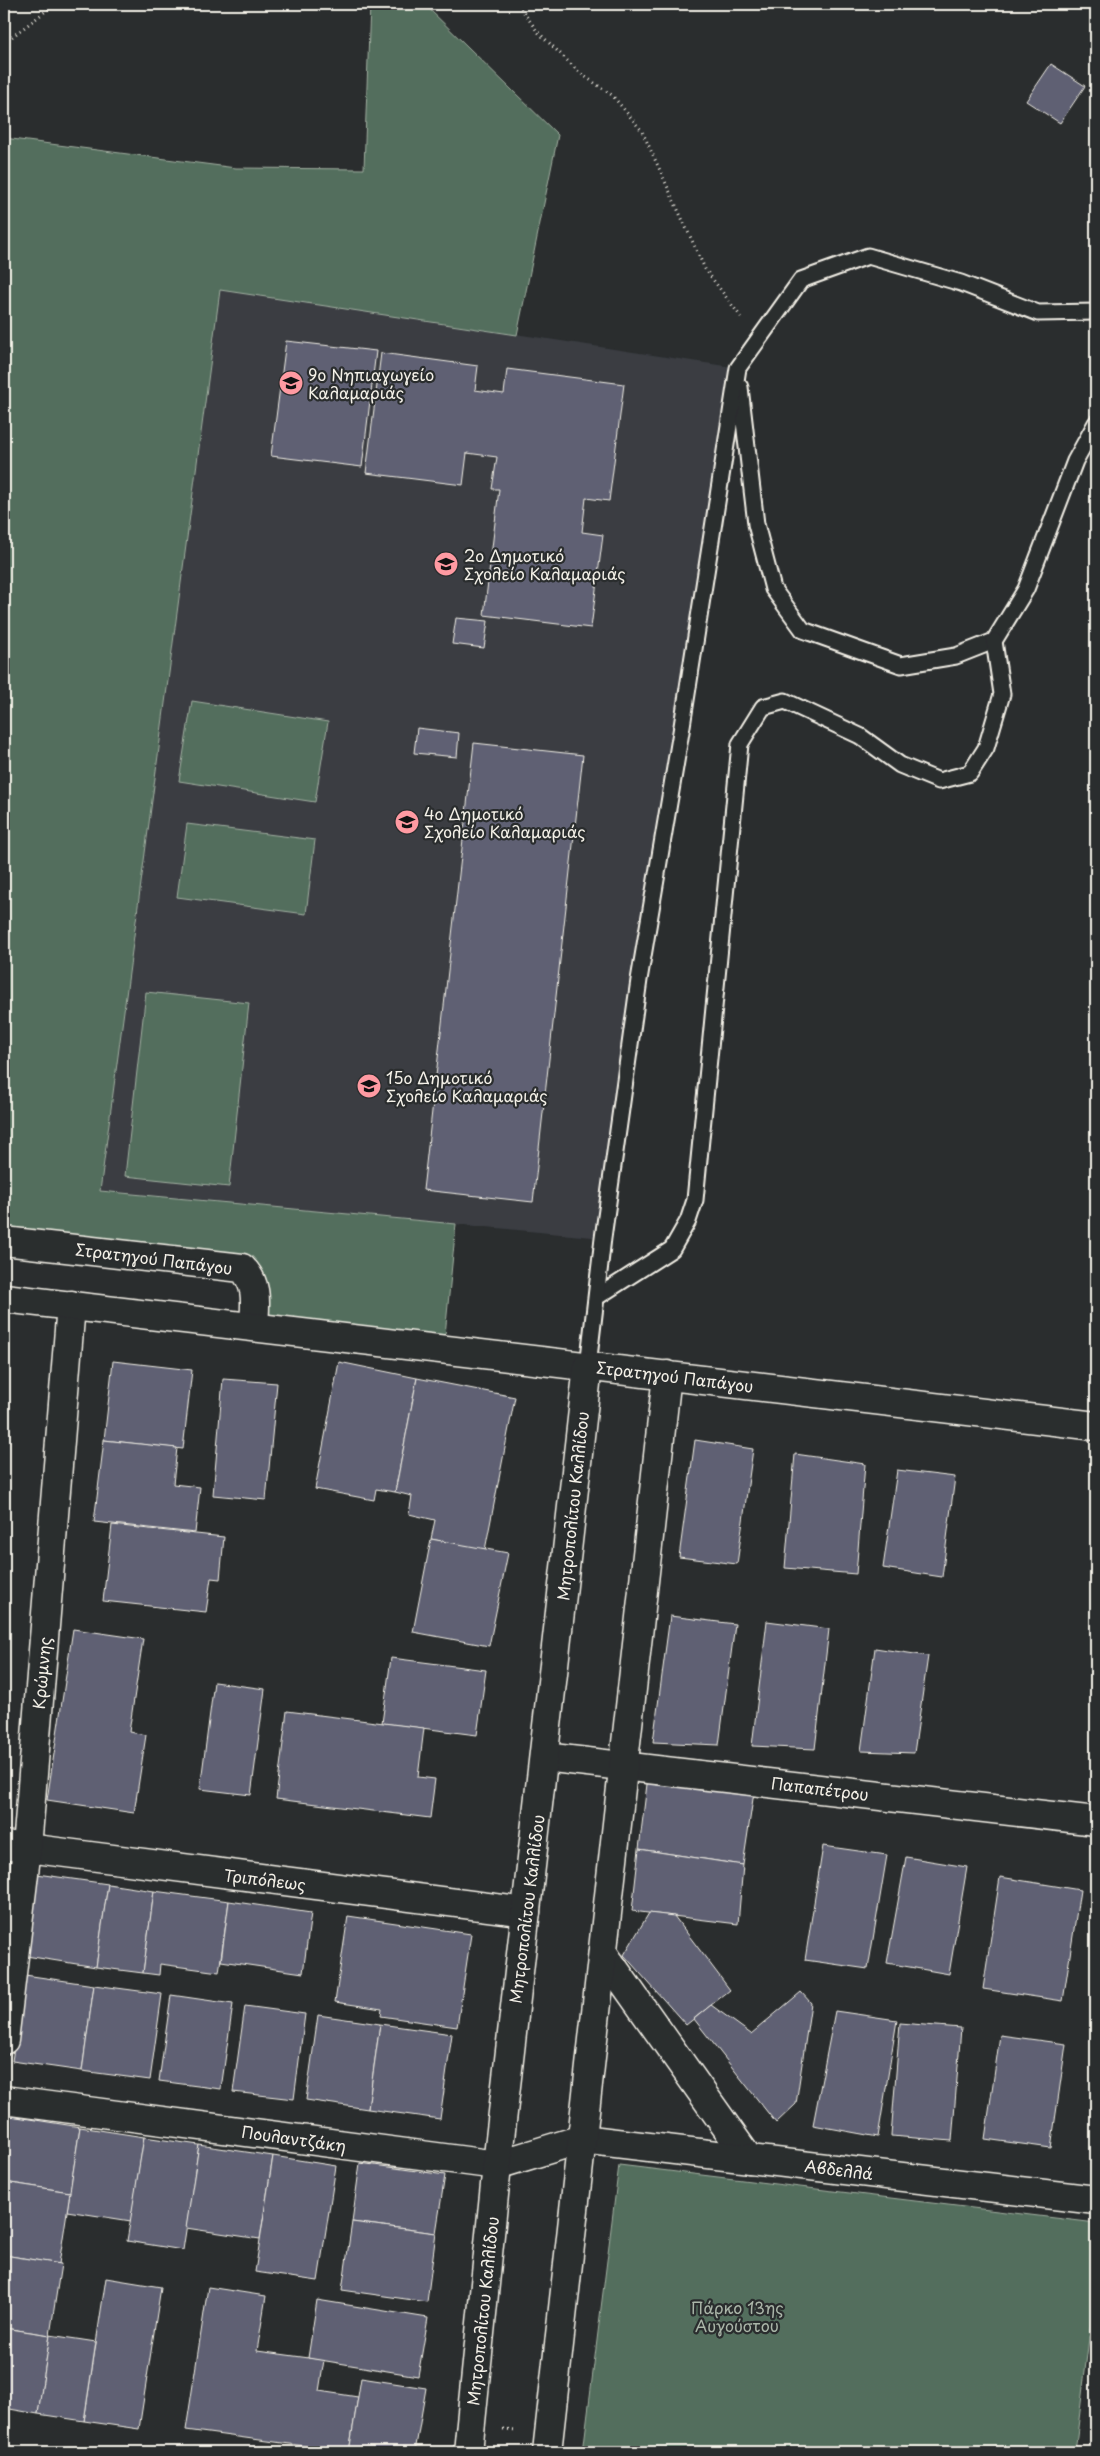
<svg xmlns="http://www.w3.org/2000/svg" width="1100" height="2456" viewBox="0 0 1100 2456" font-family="'Playpen Sans',sans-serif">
<rect width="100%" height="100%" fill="#2a2d2e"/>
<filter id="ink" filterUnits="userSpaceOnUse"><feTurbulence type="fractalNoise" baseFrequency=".02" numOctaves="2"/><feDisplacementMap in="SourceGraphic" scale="10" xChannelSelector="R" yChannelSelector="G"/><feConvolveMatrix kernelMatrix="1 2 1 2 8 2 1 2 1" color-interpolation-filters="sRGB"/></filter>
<g filter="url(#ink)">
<path fill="#3a3d43" d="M220,289L738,368L603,1238L100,1191Z"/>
<g fill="#526e5d" stroke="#a3b0a2">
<path d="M370,4H424L558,135L517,335L220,290L100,1191L456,1224L445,1335L255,1324L259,1285L4,1237V138L236,168L364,169Z"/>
<path d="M192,701L328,722L315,802L179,781Z"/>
<path d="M187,824L315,840L306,914L177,897Z"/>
<path d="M146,992L249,1003L229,1187L125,1176Z"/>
<path d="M619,2165L1096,2223V2281L1075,2452H583Z"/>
</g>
<g fill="#5e6173" stroke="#f4f1e8">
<path d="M1051,64L1085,86L1060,123L1026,101Z"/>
<path d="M286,341L376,351L362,467L271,456Z"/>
<path d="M381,353L478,366L475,390L504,394L507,369L624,384L609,501L586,498L582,532L603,535L591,628L484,615L499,489H492L497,457L467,453L463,485L366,473Z"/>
<path d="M456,618L488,621L484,648L452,644Z"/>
<path d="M417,728L459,733L457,757L414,753Z"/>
<path d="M474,743L583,755L533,1202L423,1190Z"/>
<path d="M113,1361L192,1370L183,1449L104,1440Z"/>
<path d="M339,1362L417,1378L395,1492L376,1489L374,1500L315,1489Z"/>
<path d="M417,1378L515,1397L485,1550L431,1539L435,1520L409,1514L412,1496L395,1492Z"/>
<path d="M223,1379L277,1383L266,1500L213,1495Z"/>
<path d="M104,1440L177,1448L173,1484L200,1487L195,1533L94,1522Z"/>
<path d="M695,1440L753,1449L737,1564L679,1557Z"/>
<path d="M795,1454L865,1464L856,1574L785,1568Z"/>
<path d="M897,1470L955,1477L942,1577L883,1568Z"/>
<path d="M112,1525L224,1537L220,1579L211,1578L206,1612L103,1601Z"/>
<path d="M431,1539L508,1553L489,1646L413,1632Z"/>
<path d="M670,1616L735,1624L719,1745L653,1742Z"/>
<path d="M767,1621L829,1629L815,1749L752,1746Z"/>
<path d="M73,1629L143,1639L129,1732L146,1735L134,1813L47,1800Z"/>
<path d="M875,1648L928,1656L914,1753L861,1751Z"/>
<path d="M391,1658L486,1670L477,1735L382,1723Z"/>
<path d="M214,1682L265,1689L251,1795L200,1789Z"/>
<path d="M287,1711L424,1728L418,1777L435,1779L430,1818L276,1799Z"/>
<path d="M648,1776L754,1792L743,1865L639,1849Z"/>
<path d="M823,1846L887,1855L868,1969L805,1960Z"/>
<path d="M639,1849L743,1865L738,1924L632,1911Z"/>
<path d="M906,1857L967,1867L949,1974L887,1963Z"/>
<path d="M37,1874L108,1884L96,1967L26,1956Z"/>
<path d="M1000,1877L1080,1890L1063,2001L983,1989Z"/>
<path d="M108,1884L154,1891L143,1973L96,1967Z"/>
<path d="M154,1891L229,1901L219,1972L160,1964L159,1975L143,1973Z"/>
<path d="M229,1901L311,1913L303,1973L221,1961Z"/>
<path d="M649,1913L674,1916L730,1990L686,2025L624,1955Z"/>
<path d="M348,1916L471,1934L457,2027L381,2016L382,2009L335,2002Z"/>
<path d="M25,1975L94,1985L82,2071L12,2061Z"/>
<path d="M94,1985L162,1994L150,2080L82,2071Z"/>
<path d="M801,1992L811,2003L796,2104L776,2123L694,2019L711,2005L751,2034Z"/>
<path d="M171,1995L233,2004L221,2089L159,2081Z"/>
<path d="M245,2006L305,2014L294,2099L233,2092Z"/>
<path d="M835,2011L897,2020L878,2137L813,2125Z"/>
<path d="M318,2015L380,2024L368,2109L306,2100Z"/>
<path d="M900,2023L961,2028L952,2141L891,2136Z"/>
<path d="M380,2024L452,2034L440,2119L368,2109Z"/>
<path d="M1000,2035L1066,2044L1051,2148L985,2139Z"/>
<path d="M4,2115L80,2127L70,2192L4,2182Z"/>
<path d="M80,2127L144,2137L131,2221L67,2211Z"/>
<path d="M144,2137L199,2145L183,2250L127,2241Z"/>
<path d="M199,2145L273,2156L260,2239L186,2228Z"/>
<path d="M273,2156L336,2166L318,2281L255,2272Z"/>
<path d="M360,2163L445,2175L436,2233L352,2222Z"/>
<path d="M4,2182L70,2192L59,2264L4,2255Z"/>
<path d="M352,2222L436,2233L427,2302L342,2290Z"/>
<path d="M4,2255L61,2264L50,2335L4,2328Z"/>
<path d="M106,2278L161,2287L139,2429L84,2421Z"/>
<path d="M208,2287L266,2296L257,2351L324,2360L319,2391L358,2397L349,2452L186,2430Z"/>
<path d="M317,2300L428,2318L418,2376L308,2358Z"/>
<path d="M4,2328L50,2335L38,2414L4,2408Z"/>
<path d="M50,2335L96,2342L84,2421L38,2414Z"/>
<path d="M361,2378L426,2388L415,2452H349Z"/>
</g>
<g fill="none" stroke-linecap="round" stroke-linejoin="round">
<defs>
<g id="service">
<path d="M740,387L756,524L773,589L803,630L901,665L956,656L994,641L1026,589L1075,461L1096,423"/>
<path d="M597,1297L672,1249L688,1221L695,1200L740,744L763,707L785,701L860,736L900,765L939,781L970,773L986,748L1002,694L994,641"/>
<path d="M588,1366L603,1238L639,980L682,726L738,368L801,280L868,256L961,283L1038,313L1096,312"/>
</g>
<g id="minor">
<path d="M544,1757L1096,1821"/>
<path d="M4,1845L526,1912"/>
<path d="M603,1953L749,2159"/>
<path d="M4,2040L27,1848L71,1305"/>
<path d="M4,2100L497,2165L582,2139L1096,2200"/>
</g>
<g id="tertiary">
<path d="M4,1241L242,1268C259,1285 255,1304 254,1326"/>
<path d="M4,1298L1096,1426"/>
<path d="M468,2452L497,2165L588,1366"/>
<path d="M547,2452L667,1375"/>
</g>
</defs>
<use href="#service" stroke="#f4f1e8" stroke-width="19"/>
<use href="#minor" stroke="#f4f1e8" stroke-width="31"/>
<use href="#tertiary" stroke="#f4f1e8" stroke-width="31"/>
<g stroke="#f4f1e8" stroke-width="3" stroke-dasharray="1 4" stroke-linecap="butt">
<path d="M518,4L537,31L580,73L612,95L642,131L705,269L741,317"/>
<path d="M4,43L55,4"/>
<path d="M503,2429L517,2430"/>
</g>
<use href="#service" stroke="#2a2d2e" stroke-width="15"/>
<use href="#minor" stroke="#2a2d2e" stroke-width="28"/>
<use href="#tertiary" stroke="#2a2d2e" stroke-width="28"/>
</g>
</g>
<defs>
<symbol id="school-disc" viewBox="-11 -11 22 22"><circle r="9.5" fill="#ff9aa2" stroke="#2a2d2e"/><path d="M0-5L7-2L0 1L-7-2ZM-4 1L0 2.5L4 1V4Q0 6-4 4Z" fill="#111"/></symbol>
</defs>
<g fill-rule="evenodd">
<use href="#school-disc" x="277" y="369" width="28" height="28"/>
<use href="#school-disc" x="432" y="550" width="28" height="28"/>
<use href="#school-disc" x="393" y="808" width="28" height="28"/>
<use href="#school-disc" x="355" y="1072" width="28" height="28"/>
</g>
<g text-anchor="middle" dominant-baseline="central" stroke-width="4.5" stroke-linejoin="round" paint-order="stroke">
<g font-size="16" fill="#f4f1e8" stroke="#2a2d2e" text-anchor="start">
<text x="308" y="374">9ο Νηπιαγωγείο<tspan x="308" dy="18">Καλαμαριάς</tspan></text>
<text x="464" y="555">2ο Δημοτικό<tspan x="464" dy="18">Σχολείο Καλαμαριάς</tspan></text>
<text x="424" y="813">4ο Δημοτικό<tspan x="424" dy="18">Σχολείο Καλαμαριάς</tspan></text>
<text x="386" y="1077">15ο Δημοτικό<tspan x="386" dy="18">Σχολείο Καλαμαριάς</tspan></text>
</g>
<g font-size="16" fill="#f4f1e8" stroke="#2a2d2e">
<text transform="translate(154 1258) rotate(7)">Στρατηγού Παπάγου</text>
<text transform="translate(675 1376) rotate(7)">Στρατηγού Παπάγου</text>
<text transform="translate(572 1506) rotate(-84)">Μητροπολίτου Καλλίδου</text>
<text transform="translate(41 1673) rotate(-85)">Κρώμνης</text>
<text transform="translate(820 1788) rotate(7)">Παπαπέτρου</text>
<text transform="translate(265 1879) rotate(7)">Τριπόλεως</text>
<text transform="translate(526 1909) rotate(-83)">Μητροπολίτου Καλλίδου</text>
<text transform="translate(294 2138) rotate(8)">Πουλαντζάκη</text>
<text transform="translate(839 2169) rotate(7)">Αβδελλά</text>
<text transform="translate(482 2311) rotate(-84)">Μητροπολίτου Καλλίδου</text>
</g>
<g font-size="16" fill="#abb6a9" stroke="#2a2d2e">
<text x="737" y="2307">Πάρκο 13ης<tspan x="737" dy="18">Αυγούστου</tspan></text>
</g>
</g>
<rect width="1100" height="2456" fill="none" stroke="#2a2d2e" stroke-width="20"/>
<rect x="10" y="10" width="1080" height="2436" fill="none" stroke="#f4f1e8" stroke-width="2" filter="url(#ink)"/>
</svg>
